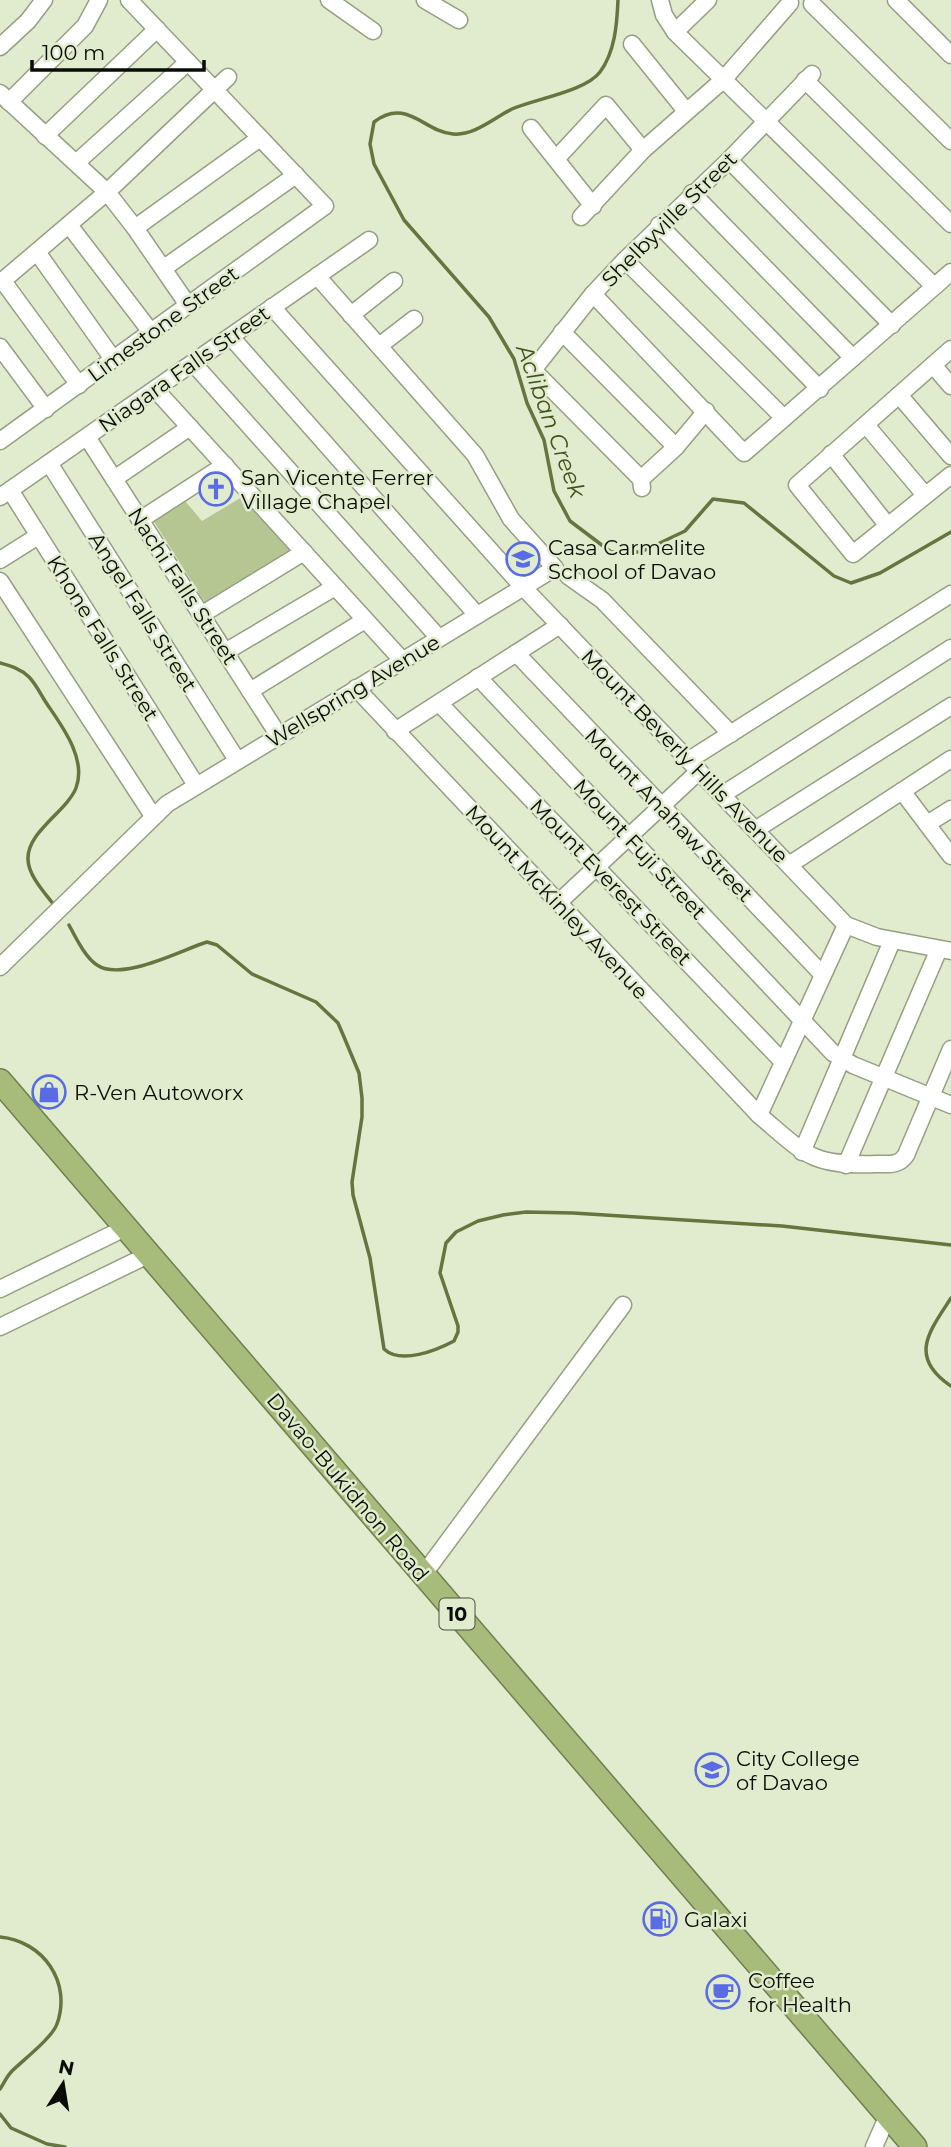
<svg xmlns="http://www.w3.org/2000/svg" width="951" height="2147" viewBox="0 0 951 2147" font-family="Montserrat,sans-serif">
<rect width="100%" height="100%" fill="#e1ebcd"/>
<path fill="#b5c693" d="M242,497L293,551L207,606L153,520L185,501L202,521Z"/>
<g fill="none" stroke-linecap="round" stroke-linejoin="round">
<g stroke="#65753f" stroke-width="3.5">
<path d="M618,0C617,24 615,52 600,72C586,91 535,99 512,109C494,118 474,136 453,134C424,132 407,97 374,122L370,144L374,164L404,220L489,317L514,359L527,403L544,440L554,491L570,521L611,552H641L685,531L713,499L744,503L834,576L851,583L880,573L951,532"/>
<path d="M0,663C11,666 21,669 29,677C36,684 41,695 47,704C62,726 87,759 76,788C67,811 27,832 28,859C28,875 44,892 54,905"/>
<path d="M69,925C76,938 85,957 97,965C122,982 181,950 207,942L217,945L252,974L316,1002L338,1023L344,1037L359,1073L362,1098V1117L352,1182L353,1195L370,1258L384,1349C401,1365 437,1350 454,1341L458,1332V1326L440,1273L446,1243L456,1232L478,1221L503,1215L526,1212L573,1213L782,1226L951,1245"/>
<path d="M951,1298C929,1332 908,1357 951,1386"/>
<path d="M0,1937C43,1941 72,1982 57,2024C52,2038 23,2060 12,2071C7,2076 4,2083 0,2089"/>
<path d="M0,2114L11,2128L47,2144L65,2147"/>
</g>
<defs>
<g id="minor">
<path d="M329,0L373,31"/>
<path d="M425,0L459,20"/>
<path d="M660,0L664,15L675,32L934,286"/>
<path d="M896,0L951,55"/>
<path d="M812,4L951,141"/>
<path d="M675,32L708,0"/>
<path d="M632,44L686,111"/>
<path d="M0,47L28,21L44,0"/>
<path d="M805,80L951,224"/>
<path d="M0,93L107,192L135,228L188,305"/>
<path d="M9,102L85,26L99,0"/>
<path d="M531,128L593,206"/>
<path d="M45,136L157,29"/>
<path d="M556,159L606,105L643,150"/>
<path d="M729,160L892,325"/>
<path d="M76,163L188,62"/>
<path d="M692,193L853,358"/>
<path d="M581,217L643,150L723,80L790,3"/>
<path d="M69,225L151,332"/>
<path d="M659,225L820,389"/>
<path d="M135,228L260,138"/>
<path d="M37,252L113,359"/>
<path d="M625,260L784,418"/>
<path d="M164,268L296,175"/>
<path d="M3,281L79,385"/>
<path d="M0,283L107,192L228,77"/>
<path d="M593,294L744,453L951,272"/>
<path d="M272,307L523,587L846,925L877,937L951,951"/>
<path d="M351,315L394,281"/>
<path d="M562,332L676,447"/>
<path d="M231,337L477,615"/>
<path d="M379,346L414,319"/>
<path d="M0,347L46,409"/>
<path d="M951,349L797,485L853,554L951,475"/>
<path d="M193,363L439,638"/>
<path d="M933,365L951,386"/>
<path d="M155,389L402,660"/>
<path d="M899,395L951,456"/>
<path d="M866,425L925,495"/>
<path d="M87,437L279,736"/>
<path d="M0,441L325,206L129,0"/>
<path d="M831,454L888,526"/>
<path d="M49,463L237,760"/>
<path d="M114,479L190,427"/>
<path d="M641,479L533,370L593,294L625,260L729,160L812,74"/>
<path d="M642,488L641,479L676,447L706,411"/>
<path d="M10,490L196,785"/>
<path d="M0,497L369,240"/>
<path d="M140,520L225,465"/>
<path d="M0,560L38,536"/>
<path d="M568,576L602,600L731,734"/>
<path d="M0,581L153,816"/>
<path d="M201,615L304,552"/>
<path d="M225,652L335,587"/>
<path d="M516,653L823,975"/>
<path d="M478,677L833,1053L853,1065L951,1105"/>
<path d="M356,688L759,1115C806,1155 811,1166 876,1164C889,1164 899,1166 906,1155L951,1049"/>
<path d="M250,691L365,620"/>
<path d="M439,703L783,1062"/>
<path d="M395,731L560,625"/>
<path d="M689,760L951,594"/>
<path d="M902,791L951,856"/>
<path d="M722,795L951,648"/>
<path d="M927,824L951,809"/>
<path d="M755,830L951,706"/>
<path d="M789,865L951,759"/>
<path d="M558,903L699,771"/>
<path d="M0,967L167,804L555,568L511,519L475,455L317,276"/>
<path d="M759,1115L846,925"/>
<path d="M802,1152L892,941"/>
<path d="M846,1165L939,949"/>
<path d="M0,1289L127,1227"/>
<path d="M0,1327L150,1254"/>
<path d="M423,1575L623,1305"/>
<path d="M874,2147L888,2115"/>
</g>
<path id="highway" d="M0,1081L915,2147"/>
</defs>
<use href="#minor" stroke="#969f83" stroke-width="19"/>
<use href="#highway" stroke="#707e51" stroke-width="26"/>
<use href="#minor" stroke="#fff" stroke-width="16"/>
<use href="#highway" stroke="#a7bb7a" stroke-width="23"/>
</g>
<defs>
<symbol id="church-ring" viewBox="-11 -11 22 22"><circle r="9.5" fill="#e1ebcd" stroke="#596ce3" stroke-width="1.5"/><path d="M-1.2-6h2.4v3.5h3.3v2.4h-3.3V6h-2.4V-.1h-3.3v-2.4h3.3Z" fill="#596ce3"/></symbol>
<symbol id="school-ring" viewBox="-11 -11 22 22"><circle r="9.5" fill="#e1ebcd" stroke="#596ce3" stroke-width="1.5"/><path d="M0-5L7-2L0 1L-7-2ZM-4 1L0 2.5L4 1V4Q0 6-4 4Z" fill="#596ce3"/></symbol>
<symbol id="shop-ring" viewBox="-11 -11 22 22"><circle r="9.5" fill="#e1ebcd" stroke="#596ce3" stroke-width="1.5"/><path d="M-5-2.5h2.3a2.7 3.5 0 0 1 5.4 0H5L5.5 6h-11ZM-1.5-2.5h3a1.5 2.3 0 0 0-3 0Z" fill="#596ce3"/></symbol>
<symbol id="university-ring" viewBox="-11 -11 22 22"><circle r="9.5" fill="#e1ebcd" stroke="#596ce3" stroke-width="1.5"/><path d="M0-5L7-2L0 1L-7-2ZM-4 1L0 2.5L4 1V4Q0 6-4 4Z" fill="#596ce3"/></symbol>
<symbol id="fuel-ring" viewBox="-11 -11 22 22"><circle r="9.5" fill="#e1ebcd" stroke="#596ce3" stroke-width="1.5"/><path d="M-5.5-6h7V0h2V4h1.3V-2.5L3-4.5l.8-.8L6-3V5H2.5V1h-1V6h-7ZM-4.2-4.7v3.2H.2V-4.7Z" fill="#596ce3"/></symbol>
<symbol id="cafe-ring" viewBox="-11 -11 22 22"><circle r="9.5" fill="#e1ebcd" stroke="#596ce3" stroke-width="1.5"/><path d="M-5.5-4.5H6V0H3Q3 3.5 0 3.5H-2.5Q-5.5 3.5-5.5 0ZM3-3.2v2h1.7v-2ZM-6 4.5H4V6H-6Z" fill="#596ce3"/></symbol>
</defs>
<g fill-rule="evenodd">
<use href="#church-ring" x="197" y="470" width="38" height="38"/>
<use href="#school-ring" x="504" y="540" width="38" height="38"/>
<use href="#shop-ring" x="30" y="1073" width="38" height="38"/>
<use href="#university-ring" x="693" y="1751" width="38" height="38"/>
<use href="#fuel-ring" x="641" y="1900" width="38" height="38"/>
<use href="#cafe-ring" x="704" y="1973" width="38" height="38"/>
</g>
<g text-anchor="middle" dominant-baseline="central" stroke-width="5" stroke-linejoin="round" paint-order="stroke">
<rect fill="#e1ebcd" stroke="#4a5041" stroke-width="2" x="439.5" y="1598.5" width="35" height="31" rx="5"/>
<g font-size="19" font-weight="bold" fill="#0a0d05">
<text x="457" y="1614">10</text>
</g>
<g font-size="21" fill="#0a0d05" stroke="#e1ebcd">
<text transform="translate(669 219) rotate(-45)">Shelbyville Street</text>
<text transform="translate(163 324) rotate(-36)">Limestone Street</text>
<text transform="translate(184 369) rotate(-35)">Niagara Falls Street</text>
<text transform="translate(183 586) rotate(57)">Nachi Falls Street</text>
<text transform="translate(143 612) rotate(58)">Angel Falls Street</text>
<text transform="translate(103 638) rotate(58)">Khone Falls Street</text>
<text transform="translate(353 691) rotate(-31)">Wellspring Avenue</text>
<text transform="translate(685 756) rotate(46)">Mount Beverly Hills Avenue</text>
<text transform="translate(669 815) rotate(46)">Mount Anahaw Street</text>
<text transform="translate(640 849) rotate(47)">Mount Fuji Street</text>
<text transform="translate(611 882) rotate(46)">Mount Everest Street</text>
<text transform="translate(557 902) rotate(47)">Mount McKinley Avenue</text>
<text transform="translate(348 1487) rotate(50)">Davao-Bukidnon Road</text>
</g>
<g font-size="21" fill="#0a0d05" stroke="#e1ebcd" text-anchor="start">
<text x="241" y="477">San Vicente Ferrer<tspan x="241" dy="24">Village Chapel</tspan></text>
<text x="548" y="547">Casa Carmelite<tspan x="548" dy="24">School of Davao</tspan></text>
<text x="74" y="1092">R-Ven Autoworx</text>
<text x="736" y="1758">City College<tspan x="736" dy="24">of Davao</tspan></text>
<text x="684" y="1919">Galaxi</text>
<text x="748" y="1980">Coffee<tspan x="748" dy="24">for Health</tspan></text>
</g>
<g font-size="23" font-style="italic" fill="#43521c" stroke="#e1ebcd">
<text transform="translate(551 421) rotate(70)">Acliban Creek</text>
</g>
</g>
<g transform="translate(63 2084) rotate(12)" stroke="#e1ebcd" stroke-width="5" paint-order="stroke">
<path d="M0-5L12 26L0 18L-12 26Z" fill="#0a0d05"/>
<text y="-10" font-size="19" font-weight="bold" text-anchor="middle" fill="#0a0d05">N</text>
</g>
<path d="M32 60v10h172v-10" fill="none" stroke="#0a0d05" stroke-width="3.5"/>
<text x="42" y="60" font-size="21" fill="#0a0d05" stroke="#e1ebcd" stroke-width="5" paint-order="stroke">100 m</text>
</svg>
